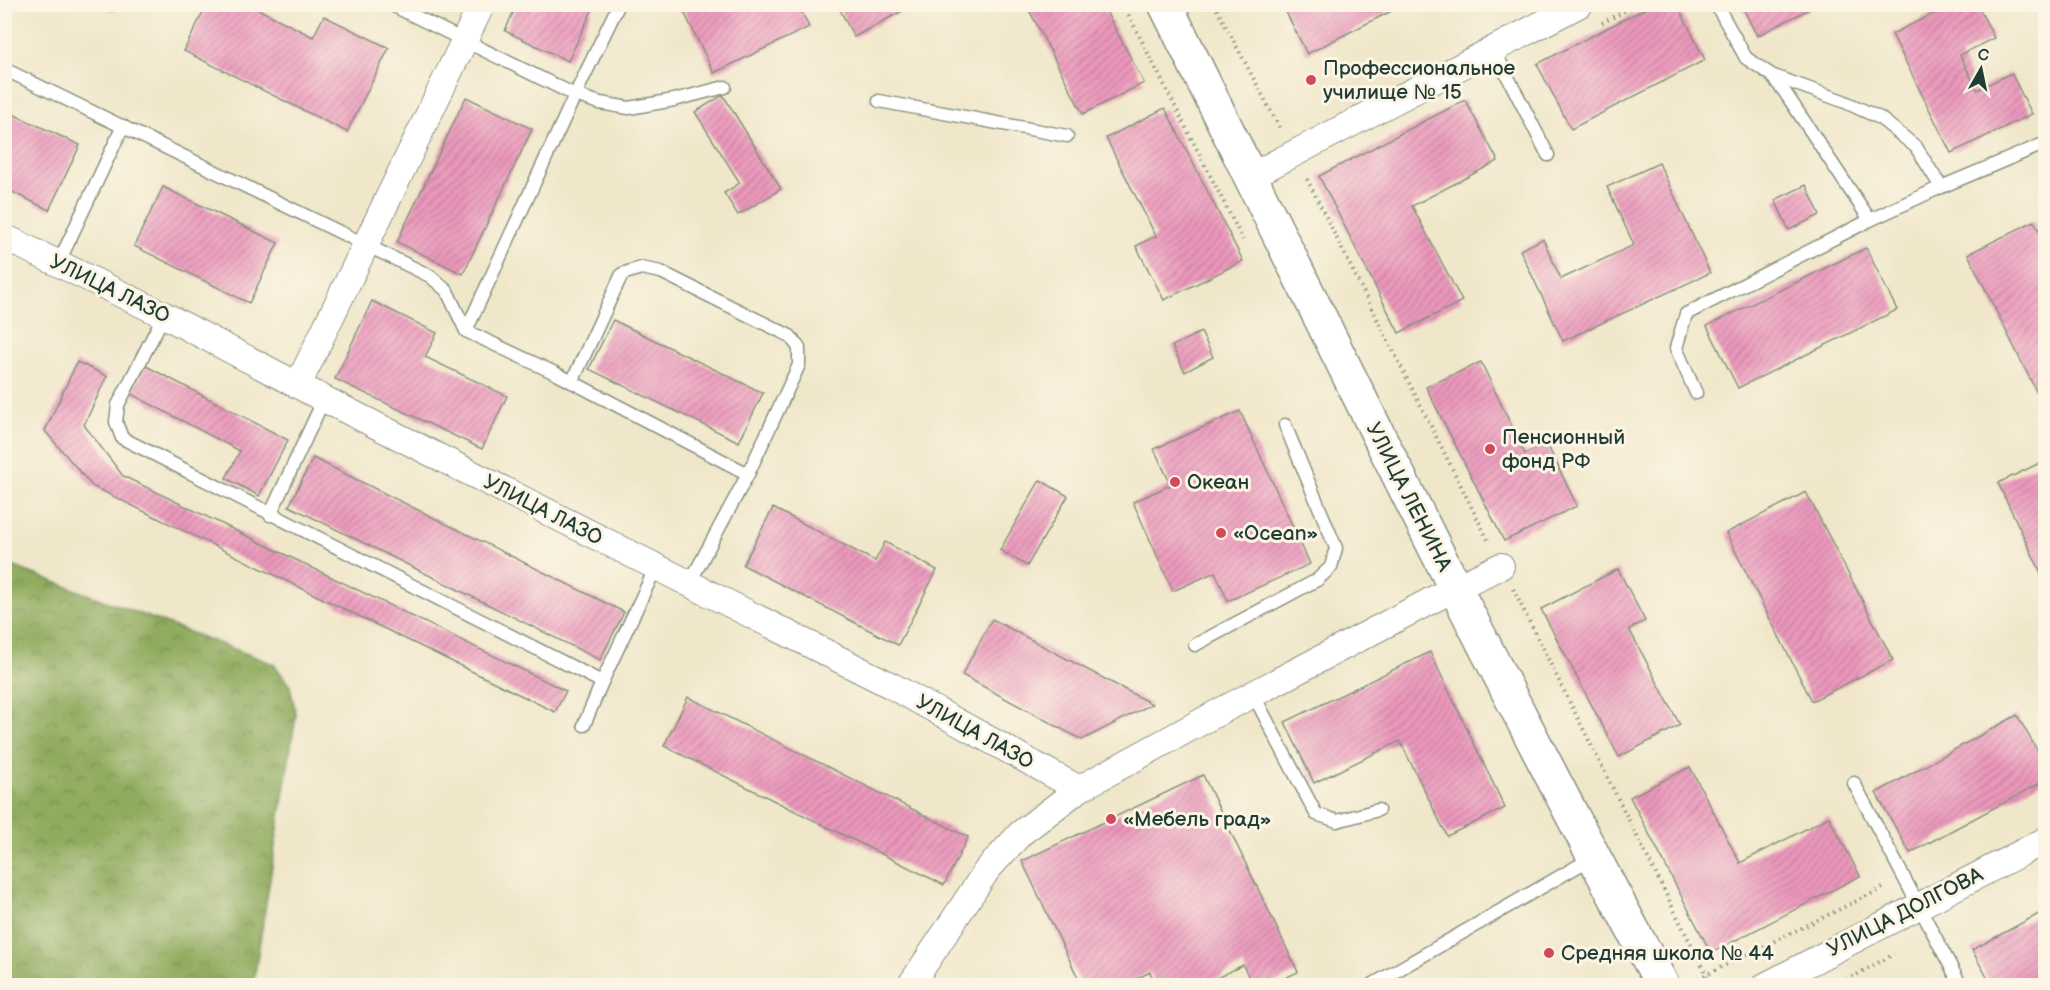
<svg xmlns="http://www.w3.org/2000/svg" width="2050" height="990" viewBox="0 0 2050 990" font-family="'Balsamiq Sans',sans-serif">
<defs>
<pattern id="forest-crowns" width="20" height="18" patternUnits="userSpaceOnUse" patternTransform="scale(1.5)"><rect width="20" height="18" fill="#90ac5f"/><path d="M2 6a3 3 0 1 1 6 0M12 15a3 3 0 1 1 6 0" fill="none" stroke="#758d4f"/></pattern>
<pattern id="building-hatch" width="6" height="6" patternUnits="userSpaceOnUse" patternTransform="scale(1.5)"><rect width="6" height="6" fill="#ec98bc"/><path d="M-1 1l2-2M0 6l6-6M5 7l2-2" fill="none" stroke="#bf7d9a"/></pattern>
</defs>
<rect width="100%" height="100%" fill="#fcf5e5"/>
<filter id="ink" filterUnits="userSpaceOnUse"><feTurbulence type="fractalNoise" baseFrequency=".0167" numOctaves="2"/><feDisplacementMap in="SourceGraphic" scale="12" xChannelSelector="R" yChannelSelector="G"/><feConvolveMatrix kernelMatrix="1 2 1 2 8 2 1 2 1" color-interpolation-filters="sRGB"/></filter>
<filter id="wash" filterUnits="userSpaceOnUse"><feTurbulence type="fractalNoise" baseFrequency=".008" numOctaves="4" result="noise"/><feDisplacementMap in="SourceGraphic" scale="24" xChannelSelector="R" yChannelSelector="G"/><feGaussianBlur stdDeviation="1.35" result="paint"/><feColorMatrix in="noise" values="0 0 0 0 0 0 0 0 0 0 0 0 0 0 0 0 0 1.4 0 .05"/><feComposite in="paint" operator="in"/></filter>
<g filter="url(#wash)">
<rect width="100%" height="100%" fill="#f0e7ca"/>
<path fill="url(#forest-crowns)" stroke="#58744a" stroke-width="1.5" d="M4,563L274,664L290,686L296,715L253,985H5Z"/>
<g id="blocks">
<g fill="url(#building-hatch)">
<path d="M99,4H116L113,11Z"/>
<path d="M207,4H248L313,37L324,16L389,48L347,132L184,51Z"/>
<path d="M517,4H595L568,61L505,31Z"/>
<path d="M680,4H798L809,27L714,73Z"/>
<path d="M837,4H915L854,37Z"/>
<path d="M1026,4H1102L1144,83L1083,114Z"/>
<path d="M1282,4H1405L1307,54Z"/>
<path d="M1654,4H1677L1705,60L1571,129L1537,64Z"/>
<path d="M1741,4H1819L1757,36Z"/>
<path d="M1953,4H1977L1994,38L1960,55L1977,90L2011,73L2032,114L1951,153L1892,34Z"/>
<path d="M723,95L781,189L738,215L724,193L740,183L695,112Z"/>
<path d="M466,97L532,129L463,274L397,242Z"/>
<path d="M1465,100L1498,161L1412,206L1462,301L1399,333L1319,176Z"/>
<path d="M1165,108L1243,261L1164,300L1136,246L1156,236L1106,138Z"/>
<path d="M4,110L80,145L49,210L4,188Z"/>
<path d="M1659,163L1710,273L1563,341L1520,250L1543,239L1561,279L1634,245L1607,187Z"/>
<path d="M1806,185L1820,215L1789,230L1775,200Z"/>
<path d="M163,187L278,243L249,303L134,246Z"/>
<path d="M2034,221L2046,244V391L2038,395L1968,254Z"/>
<path d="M1866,248L1897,310L1738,388L1707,326Z"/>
<path d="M372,301L437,333L425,357L507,396L482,449L335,379Z"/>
<path d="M613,320L763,393L739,442L589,369Z"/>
<path d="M1201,332L1213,357L1185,372L1172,346Z"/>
<path d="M77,362L107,376L84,425L123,476L566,691L555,712L92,486L45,431Z"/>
<path d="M1481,362L1525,454L1547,444L1577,506L1504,541L1426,387Z"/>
<path d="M146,366L288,440L259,496L226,478L240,451L131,394Z"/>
<path d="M1240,411L1310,564L1228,601L1215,572L1173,591L1133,502L1171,485L1154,449Z"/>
<path d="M313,458L624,612L600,660L289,506Z"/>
<path d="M2046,460V583L1998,483Z"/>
<path d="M1040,480L1068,496L1027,566L1000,550Z"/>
<path d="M1806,492L1893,660L1812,701L1726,533Z"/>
<path d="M773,508L875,561L885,542L937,570L898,645L743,565Z"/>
<path d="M1618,569L1645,621L1629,629L1680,725L1619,757L1541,609Z"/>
<path d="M992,619L1152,704L1082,740L962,675Z"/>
<path d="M1430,652L1505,808L1447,836L1400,741L1314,783L1285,722Z"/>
<path d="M688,697L968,837L944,885L664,746Z"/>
<path d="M2017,715L2046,766V780L1910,853L1876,793Z"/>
<path d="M1690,767L1740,863L1829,817L1860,876L1711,953L1630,797Z"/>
<path d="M1203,775L1298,972L1268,986H1253L1243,965L1201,986H1156L1150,972L1122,986H1082L1022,861Z"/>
<path d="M2046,910V986H1992L1972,950Z"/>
</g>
</g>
</g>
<g filter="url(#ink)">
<use href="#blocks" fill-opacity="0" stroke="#88927f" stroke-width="1.5"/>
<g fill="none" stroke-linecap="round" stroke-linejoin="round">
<defs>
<g id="lane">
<path d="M390,4L575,95L600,103L629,108L674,100L725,87"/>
<path d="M1494,50L1548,155"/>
<path d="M4,69L430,276L447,291L466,331L555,373L748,474L689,584"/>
<path d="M1771,75L1843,101L1880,118L1916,147L1941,187L1870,220"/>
<path d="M879,101L1067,136"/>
<path d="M1941,187L2046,143"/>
<path d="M58,264L123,126"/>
<path d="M164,315L118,405L116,422L122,438L602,682"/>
<path d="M466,331L575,95L619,4"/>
<path d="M572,382L622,274L641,268L661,272L790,336L799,348V365L748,474"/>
<path d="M1696,393L1676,348L1686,314L1870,220L1784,91L1770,74L1746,58L1716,4"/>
<path d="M270,515L324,399"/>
<path d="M1195,645L1317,580L1331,567L1336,548L1285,425"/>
<path d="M1253,694L1316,814L1337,821L1378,810"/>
<path d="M584,725L602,682L656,567"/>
<path d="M1854,783L1961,986"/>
<path d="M1370,986L1592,858"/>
</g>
<g id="street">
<path d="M1251,176L1580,4"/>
<path d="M4,237L164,315L324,399L890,685L1079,789"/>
<path d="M298,385L482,4"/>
<path d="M910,986L987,870L1021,833L1079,789L1219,712L1455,588L1501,566"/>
<path d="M1765,986L2046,840"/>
</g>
<path id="secondary" d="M1165,4C1328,333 1488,663 1663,986"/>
</defs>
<use href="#lane" stroke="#88927f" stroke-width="15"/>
<use href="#street" stroke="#88927f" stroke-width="28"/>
<use href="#secondary" stroke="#88927f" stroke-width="36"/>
<g stroke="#88927f" stroke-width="4" stroke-dasharray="1.5 4.5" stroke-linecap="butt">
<path d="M1123,4L1243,240"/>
<path d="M1214,4L1281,130"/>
<path d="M1602,23L1639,4"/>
<path d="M1307,179L1489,542"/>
<path d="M1513,589L1712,986"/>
<path d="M1693,981L1885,887"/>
<path d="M1836,986L1894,954"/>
</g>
<use href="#lane" stroke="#fff" stroke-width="12"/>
<use href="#street" stroke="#fff" stroke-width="26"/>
<use href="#secondary" stroke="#fff" stroke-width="33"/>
</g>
</g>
<g fill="#d1495b" stroke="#fcf5e5" stroke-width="2">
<circle cx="1311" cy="80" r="6"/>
<circle cx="1490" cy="449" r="6"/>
<circle cx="1175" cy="482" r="6"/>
<circle cx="1221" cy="533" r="6"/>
<circle cx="1111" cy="819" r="6"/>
<circle cx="1549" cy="953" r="6"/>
</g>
<g text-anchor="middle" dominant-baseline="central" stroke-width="6" stroke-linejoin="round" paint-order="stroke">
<g font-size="21" fill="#1f3d34" stroke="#fcf5e5" text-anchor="start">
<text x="1323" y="68">Профессиональное<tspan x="1323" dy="24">училище № 15</tspan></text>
<text x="1502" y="437">Пенсионный<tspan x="1502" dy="24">фонд РФ</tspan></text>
<text x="1187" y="482">Океан</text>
<text x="1233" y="533">«Оcean»</text>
<text x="1123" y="819">«Мебель град»</text>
<text x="1561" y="953">Средняя школа № 44</text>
</g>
<g font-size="21" fill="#1f3d34" stroke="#fcf5e5">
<text transform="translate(110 289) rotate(26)">УЛИЦА ЛАЗО</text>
<text transform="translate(1409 497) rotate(63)">УЛИЦА ЛЕНИНА</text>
<text transform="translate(543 510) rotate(27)">УЛИЦА ЛАЗО</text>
<text transform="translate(975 732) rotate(29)">УЛИЦА ЛАЗО</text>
<text transform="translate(1905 912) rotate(-27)">УЛИЦА ДОЛГОВА</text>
</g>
</g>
<rect width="2050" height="990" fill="none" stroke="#fcf5e5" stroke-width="24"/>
<g transform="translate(1981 69) rotate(9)" stroke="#fcf5e5" stroke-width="4.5" paint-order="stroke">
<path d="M0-4.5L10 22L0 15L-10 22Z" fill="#1f3d34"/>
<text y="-9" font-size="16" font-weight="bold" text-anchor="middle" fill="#1f3d34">С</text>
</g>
</svg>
